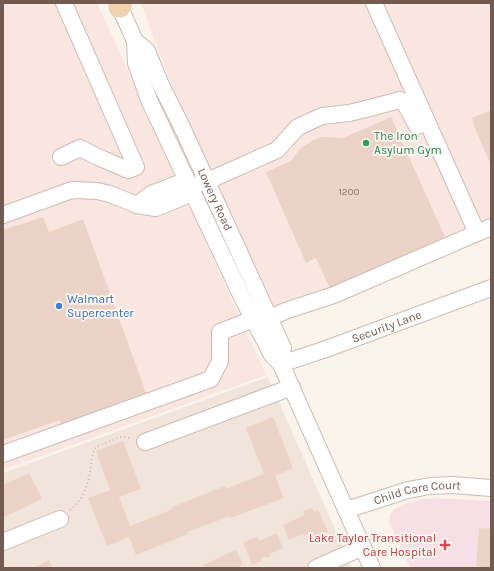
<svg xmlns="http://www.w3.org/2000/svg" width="494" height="571" viewBox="0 0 494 571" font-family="Karla,sans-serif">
<rect width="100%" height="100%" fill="#faf4ec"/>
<path fill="#f1e5db" d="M268,377L352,568H3V473Z"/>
<g fill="#f9e6e1">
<path d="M3,3H97L266,375L3,470Z"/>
<path d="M141,3H491V238L279,321L171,84Z"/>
</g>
<path fill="#f7e0e5" d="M435,498L491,501V568H410L389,522L390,515L394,510L405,504L425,499Z"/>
<g fill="#ecd3c7">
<path d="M491,110V165L473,124L474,123L472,118Z"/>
<path d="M391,117L445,237L330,288L316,258L306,263L266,172L291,161L300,149L313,140L322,137H328L343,138Z"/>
<path d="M43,217L49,232L83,219L146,393L61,424L60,420L3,440V230L16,225V226Z"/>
<path d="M273,417L293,468L275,476L284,498L231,518L230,516L187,532L188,534L136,555L129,537L107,546L88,498L110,490L96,451L123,441L141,489L119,497L130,526L173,509L172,507L225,486V489L264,474L246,428Z"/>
<path d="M29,473L42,499L3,518V485Z"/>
<path d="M312,508L314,512L318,510L328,532L315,537L313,532L304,536L303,534L289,540L283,525L305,515L303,511Z"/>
<path d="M479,528L491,529V568H476Z"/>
<path d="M277,533L283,548L270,554L271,556L266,558V556L261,558L262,561L252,565L243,542L257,537L259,541Z"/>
<path d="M236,550L243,565L237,568H204L203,565Z"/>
<path d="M49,560L53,568H33Z"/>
</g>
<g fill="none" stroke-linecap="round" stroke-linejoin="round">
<defs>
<g id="minor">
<path d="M118,3L135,41L136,63L149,100L242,297L272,355L281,364L372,568"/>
<path d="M374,3L477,233"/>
<path id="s1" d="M135,41L147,51L161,85L181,125L198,162L283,348L281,364"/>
<path d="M61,157L80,148L98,157L128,170L136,167L64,3"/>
<path d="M137,205L151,194L180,183L188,188L190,187L212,179L277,150L298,127L322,116L349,113L362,110L400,100L404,102L417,126L427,121"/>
<path d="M3,215L69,191L75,190L97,191L110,194L137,205L156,208L185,196L188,188"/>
<path d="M269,318L288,310L334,295L477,233L491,227"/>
<path id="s2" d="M281,364L326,349L491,288"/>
<path d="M145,442L292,387"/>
<path d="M3,454L211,379L220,361V332L254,319"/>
<path id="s3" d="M346,510L408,490L430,486L453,485L491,488"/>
<path d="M3,542L60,519"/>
<path d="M316,568L363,547"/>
</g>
<path id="major" d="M120,7V3"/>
</defs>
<use href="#minor" stroke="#ccbcb3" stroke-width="18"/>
<use href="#major" stroke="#d8d1ce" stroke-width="23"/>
<path stroke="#d2b6aa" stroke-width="2" stroke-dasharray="1 3" stroke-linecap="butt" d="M70,510C84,499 89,482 91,465C92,459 92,453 96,447L120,437H125L132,439"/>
<use href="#minor" stroke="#fff" stroke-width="16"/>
<use href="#major" stroke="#f0d2ad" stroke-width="21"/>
</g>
<circle fill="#2e9e5b" stroke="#fdf8f2" stroke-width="1.5" cx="366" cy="143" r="4"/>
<circle fill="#3f7fe0" stroke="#fdf8f2" stroke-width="1.5" cx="59" cy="306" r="4"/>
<path fill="#e0444e" stroke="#fdf8f2" stroke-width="1.5" d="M443 539h4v4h4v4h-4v4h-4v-4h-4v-4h4z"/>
<g text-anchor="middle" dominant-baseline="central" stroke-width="3.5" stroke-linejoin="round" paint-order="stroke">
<g font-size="10" fill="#91796e">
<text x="349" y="192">1200</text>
</g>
<g font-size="12" fill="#27864d" stroke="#fdf8f2" text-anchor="start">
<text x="374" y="136">The Iron<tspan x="374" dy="14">Asylum Gym</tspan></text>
</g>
<g font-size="12" fill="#735b51" stroke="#fdf8f2">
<text stroke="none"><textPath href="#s1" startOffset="179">Lowery Road</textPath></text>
<text stroke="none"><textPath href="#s2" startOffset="112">Security Lane</textPath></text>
<text stroke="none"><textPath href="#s3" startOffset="74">Child Care Court</textPath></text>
</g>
<g font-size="12" fill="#366cbe" stroke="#fdf8f2" text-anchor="start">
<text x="67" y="299">Walmart<tspan x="67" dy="14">Supercenter</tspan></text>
</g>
<g font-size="12" fill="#be3a42" stroke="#fdf8f2" text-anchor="end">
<text x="436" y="538">Lake Taylor Transitional<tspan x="436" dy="14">Care Hospital</tspan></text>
</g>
</g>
<rect width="494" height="571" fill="none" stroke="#735b51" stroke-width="8"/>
</svg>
